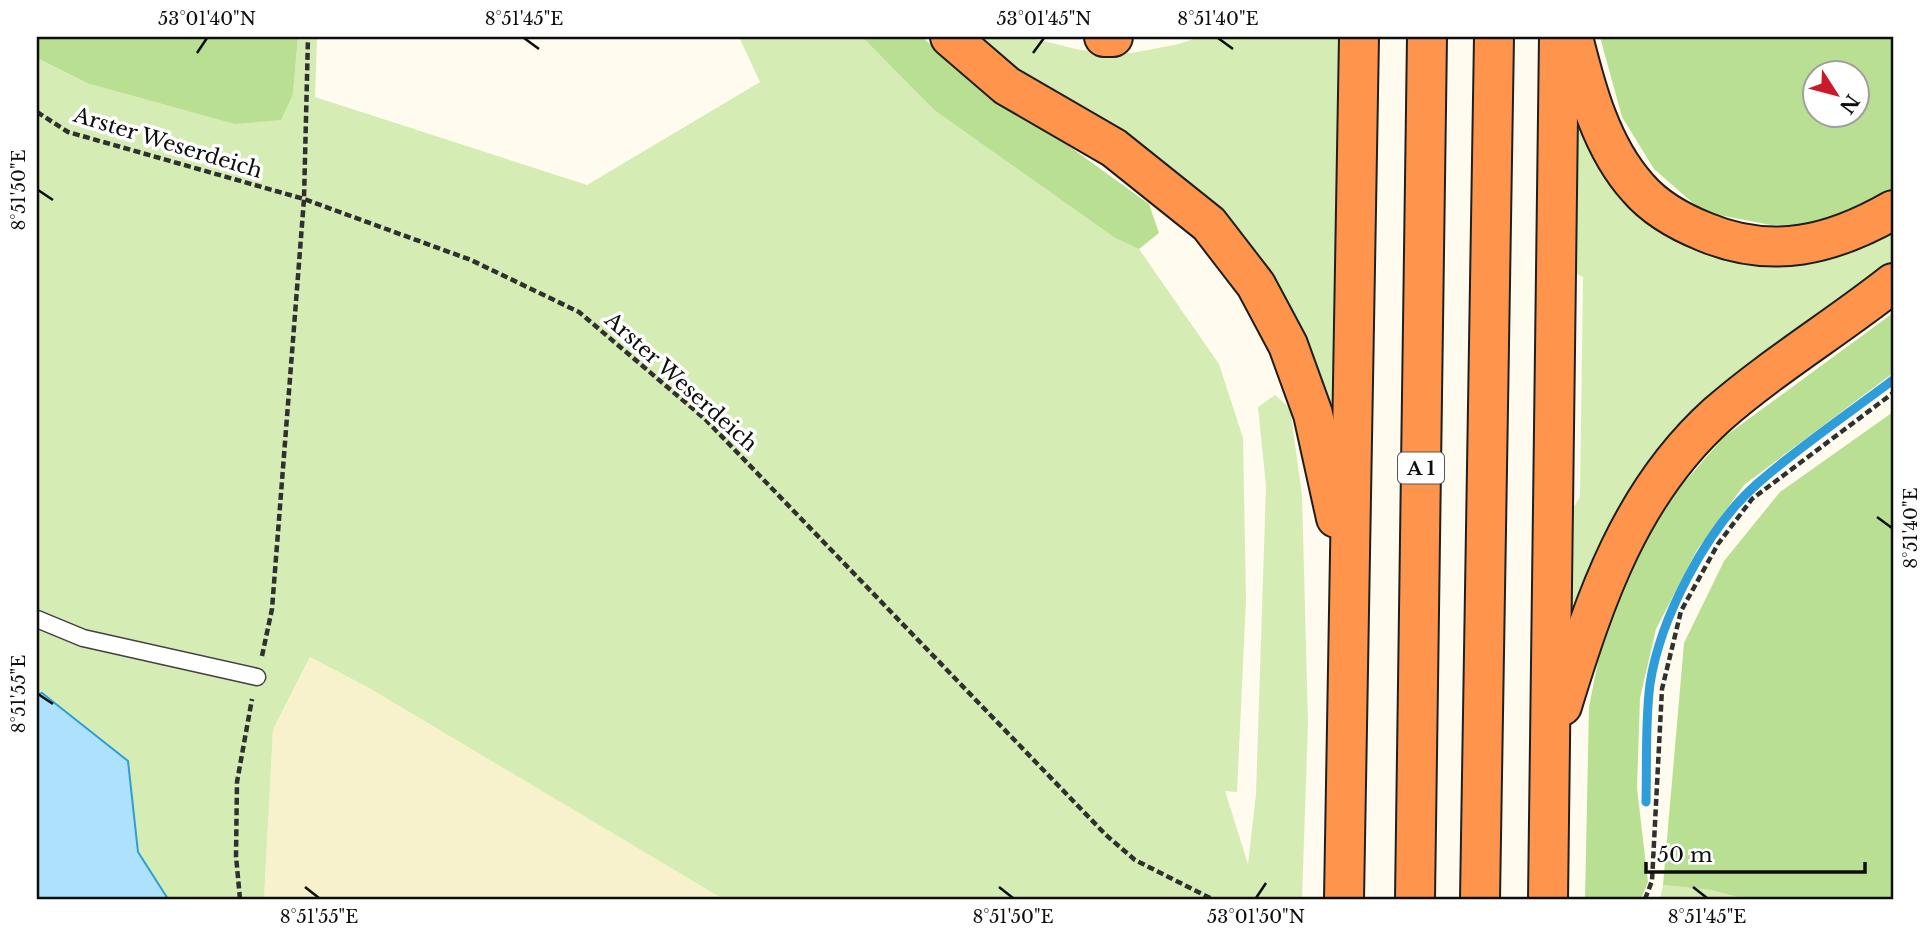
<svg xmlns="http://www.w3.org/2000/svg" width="1930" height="936" viewBox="0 0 1930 936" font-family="'Libre Baskerville',serif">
<rect width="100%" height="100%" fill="#fffbef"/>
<path fill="#f8f2cc" d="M310,657L369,688L723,899H264L273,729Z"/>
<g fill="#d5edb4">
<path d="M298,37H317L315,97L587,185L760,82L739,37H862L934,110L1115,238L1139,249L1219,364L1243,438L1246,600L1237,792L1225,791L1248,864L1256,794L1266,486L1258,407L1275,395L1290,408L1302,495L1308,723L1302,899H723L369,688L310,657L273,729L264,899H168L138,852L128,761L42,693L37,695V58L87,83L293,94Z"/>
<path d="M971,37H1027L1080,50L1132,53L1179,44L1199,37H1346L1341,436L1302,335L1026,82Z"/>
<path d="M1576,100L1618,193L1648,224L1683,244L1722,257L1893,228V270L1647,468L1597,553L1573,619L1567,621L1569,514L1580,497L1583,277L1574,273Z"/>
<path d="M1663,885L1711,890L1744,899H1660Z"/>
</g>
<g fill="#b9e092" fill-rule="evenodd">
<path d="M37,37H298L293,94L281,120L235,124L87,83L37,58Z"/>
<path d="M862,37H922L988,97L1066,144L1149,204L1159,233L1139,249L1115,238L934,110Z"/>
<path d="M1600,37H1893V186L1886,194L1834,224L1771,225L1703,212L1654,169L1622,117ZM1814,74H1856V116H1814Z"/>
<path d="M1893,313V373L1744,485L1697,550L1656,629L1640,698L1637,788L1648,882L1641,899H1585L1589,707L1606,621L1637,551L1681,486L1724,437Z"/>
<path d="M1893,412V899H1744L1711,890L1663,885L1684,643L1724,561L1780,492Z"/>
</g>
<path fill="#aee2fc" stroke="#2e9dd9" stroke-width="2" d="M42,693L128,761L138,852L168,899H37V695Z"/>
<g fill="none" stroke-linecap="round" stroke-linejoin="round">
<path stroke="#2e9dd9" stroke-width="9" d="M1646,802C1647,763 1645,723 1650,684C1660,618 1707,528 1757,484C1800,446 1848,414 1893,380"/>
<defs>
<path id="lane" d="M37,619L83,638L257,677"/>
<g id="highway">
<path d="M950,37L1007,86L1114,148L1209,224L1256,285L1288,345L1313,414L1336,518"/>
<path d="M1104,37H1113"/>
<path d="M1573,37C1586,89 1601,147 1638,188C1656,209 1680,222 1705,232C1772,260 1832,245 1893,210"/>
<path d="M1562,706C1595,598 1631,492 1718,414C1773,366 1836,328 1893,283"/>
<path d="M1344,899L1359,37"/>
<path d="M1415,899L1427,37"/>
<path d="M1480,899L1494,37"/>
<path d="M1548,899L1559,37"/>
</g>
</defs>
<use href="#lane" stroke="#414141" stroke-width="19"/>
<use href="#highway" stroke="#1f1f1f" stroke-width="42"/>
<g stroke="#303030" stroke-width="4.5" stroke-dasharray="7 3.5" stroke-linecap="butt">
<path d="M37,112L68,132L304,199L471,260L579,312L705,419L1106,835L1135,860L1212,899"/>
<path d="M262,656L272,609L304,199L308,37"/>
<path d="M240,899L236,856L237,782L252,699"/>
<path d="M1645,899L1652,881L1662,689L1681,611L1718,544L1752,499L1893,393"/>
</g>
<use href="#lane" stroke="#fff" stroke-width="16"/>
<use href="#highway" stroke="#ff954d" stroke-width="38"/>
</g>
<path fill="none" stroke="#0e0e0e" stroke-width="2.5" d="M524,38L539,49M1218,38L1233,49M197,53L207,38M1033,53L1044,38M38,190L53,200M1877,517L1892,528M38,694L53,704M305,887L319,898M999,887L1013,898M1693,887L1707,898M1256,898L1266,883"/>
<g text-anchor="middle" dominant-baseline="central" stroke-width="7" stroke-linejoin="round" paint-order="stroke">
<rect fill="#fff" stroke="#565656" stroke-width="2" x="1398" y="452.5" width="46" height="31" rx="5"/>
<g font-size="19" font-weight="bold" fill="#0e0e0e">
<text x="1421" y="468">A 1</text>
</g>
<g font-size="21" fill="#0e0e0e" stroke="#fff">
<text transform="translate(168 143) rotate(17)">Arster Weserdeich</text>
<text transform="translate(681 382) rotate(42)">Arster Weserdeich</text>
</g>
</g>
<rect width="1930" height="936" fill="none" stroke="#ffffff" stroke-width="77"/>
<g transform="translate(1836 94) rotate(126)"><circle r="33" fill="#ffffff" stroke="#9f9f9f" stroke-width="2"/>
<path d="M0-5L12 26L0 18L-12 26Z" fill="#cb192a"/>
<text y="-10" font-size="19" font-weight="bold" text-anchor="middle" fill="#0e0e0e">N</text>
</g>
<path d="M1646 862v10h219v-10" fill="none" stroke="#0e0e0e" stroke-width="3.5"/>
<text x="1657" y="862" font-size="21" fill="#0e0e0e" stroke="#ffffff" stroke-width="5" paint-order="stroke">50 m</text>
<rect x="38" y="38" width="1854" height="860" fill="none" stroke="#0e0e0e" stroke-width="2.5"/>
<g font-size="18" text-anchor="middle" fill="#0e0e0e">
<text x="207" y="25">53°01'40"N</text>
<text x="524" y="25">8°51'45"E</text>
<text x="1044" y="25">53°01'45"N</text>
<text x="1218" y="25">8°51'40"E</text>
<text transform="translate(19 190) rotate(-90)" y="6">8°51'50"E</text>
<text transform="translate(1911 528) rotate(-90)" y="6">8°51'40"E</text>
<text transform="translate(19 694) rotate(-90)" y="6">8°51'55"E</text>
<text x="319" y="923">8°51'55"E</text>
<text x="1013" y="923">8°51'50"E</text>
<text x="1256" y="923">53°01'50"N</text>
<text x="1707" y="923">8°51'45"E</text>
</g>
</svg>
